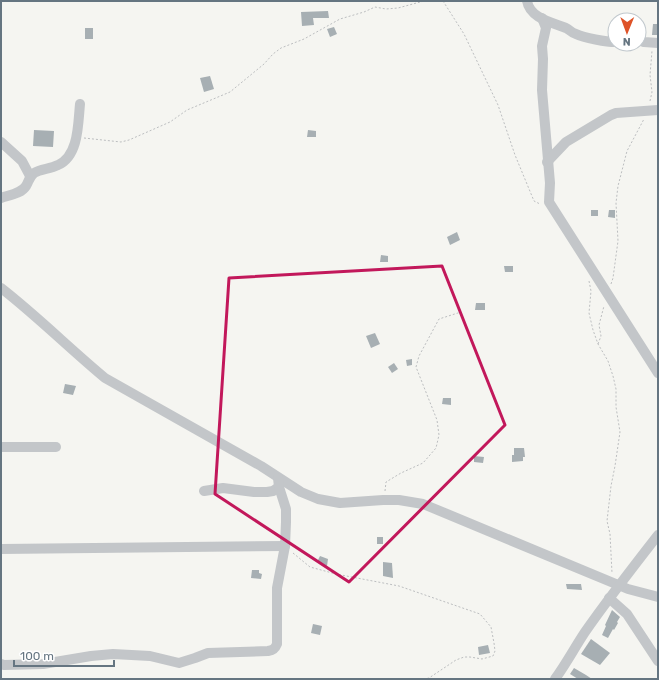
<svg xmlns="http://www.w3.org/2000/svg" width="659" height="680" viewBox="0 0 659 680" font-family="Rubik,sans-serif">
<rect width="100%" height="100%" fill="#f5f5f1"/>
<g fill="#a7afb3">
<path d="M328,11L329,18H313L314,25L302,26L301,12Z"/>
<path d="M653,24H658V35H652Z"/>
<path d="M334,27L337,34L330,37L327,29Z"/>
<rect x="85" y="28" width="8" height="11"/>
<path d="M210,76L214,89L204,92L200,78Z"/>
<path d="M34,130L54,131L53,147L33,146Z"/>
<path d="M308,130L316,131V137H307Z"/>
<rect x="591" y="210" width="7" height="6"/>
<path d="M609,210H615V218L608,217Z"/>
<path d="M457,232L460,240L450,245L447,237Z"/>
<path d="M381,255L388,256V262H380Z"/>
<path d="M504,266H513V272H505Z"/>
<path d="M476,303H485V310H475Z"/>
<path d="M375,333L380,344L371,348L366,336Z"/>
<path d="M412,359V365L407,366L406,360Z"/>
<path d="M394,363L398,369L392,373L388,367Z"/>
<path d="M65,384L76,386L73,395L63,393Z"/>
<path d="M443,398H451V405L442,404Z"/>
<path d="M514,448H524L525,457H523V461L512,462V455H514Z"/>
<path d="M474,456L484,457L483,463L474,462Z"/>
<rect x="377" y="537" width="6" height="7"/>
<path d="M320,556L328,559L327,566L317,562Z"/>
<path d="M383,562L392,563L393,578L383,576Z"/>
<path d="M252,570H259V573L262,574L261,579L251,578Z"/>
<path d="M566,584H581L582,590L567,589Z"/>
<path d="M612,610L620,617L617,622L618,623L614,630L613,629L608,638L602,635L606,626L605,625Z"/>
<path d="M313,624L322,626L320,635L311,633Z"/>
<path d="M591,639L610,653L600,665L581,654Z"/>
<path d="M488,645L490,653L479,655L478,647Z"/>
<path d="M574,668L586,675L592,679H578L570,674Z"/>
</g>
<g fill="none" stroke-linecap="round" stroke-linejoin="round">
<g stroke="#bcbec0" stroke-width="1" stroke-dasharray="2 2" stroke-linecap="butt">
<path d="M443,1L464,34L498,105L515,155L534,201L540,204"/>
<path d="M650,101L652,92L650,75L652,51"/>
<path d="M84,138L121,142L129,140L170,122L187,110L230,92L264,64L273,54L281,48L304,39L340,19L364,12L375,7L386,9L398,8L424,1"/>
<path d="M589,281L591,291L589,313L593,330L598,344L608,361L613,376L616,389V407L620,432L615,466L611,486L607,521L610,534L612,573"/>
<path d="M611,284L613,278L618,241L616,203L618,186L627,151L644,119"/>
<path d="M598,344L601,336L599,325L604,306"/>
<path d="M385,491L386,482L401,473L423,463L436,448L439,435L437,420L416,367L419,356L439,319L461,312"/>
<path d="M293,553L310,567L336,574L399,586L480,614L491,627L494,643L495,651L493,656L482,659L470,657H464L456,660L429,678L425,679"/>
</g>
<g stroke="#c3c6c9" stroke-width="10">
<path d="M527,1C530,18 551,22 566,28C569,29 571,33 576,34C584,38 607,42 615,42"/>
<path d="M542,18L546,28L542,46L543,59L542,90L550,183L549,202L658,373"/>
<path d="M639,40L644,42L658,43"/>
<path d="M1,142L22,161L30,176"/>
<path d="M547,162L566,142L611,115L616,113L658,110"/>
<path d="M1,198C9,195 21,194 26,186C29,181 29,177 34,173C41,169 50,169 58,165C79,156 78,123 80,104"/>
<path d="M1,288C37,316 70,349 105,378L261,466L301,492L318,499L340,503L383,500H399L423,504L628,589L658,597"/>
<path d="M1,447H56"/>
<path d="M204,491L223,488L254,492H267L273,491L279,487"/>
<path d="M1,549L285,546"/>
<path d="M609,598L627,614L658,661"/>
<path d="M1,664L4,665L43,664L91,656L113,654L150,656L179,663L195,658L208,653L268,651C273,650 275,649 277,644V588L285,546L286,522V509L279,487L278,478"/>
<path d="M555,679C566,664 575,647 585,632C608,599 633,567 658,535"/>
</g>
</g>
<path fill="none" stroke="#c2185b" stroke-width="3" stroke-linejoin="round" d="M442,266L505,425L349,582L215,494L229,278Z"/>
<rect width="659" height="680" fill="none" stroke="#657581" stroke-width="4"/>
<g transform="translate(627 32) rotate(181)"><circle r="19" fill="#ffffff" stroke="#c1c8cd"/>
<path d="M0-3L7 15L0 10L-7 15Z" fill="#de5328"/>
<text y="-6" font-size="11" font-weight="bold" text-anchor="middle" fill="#657581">N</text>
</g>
<path d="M14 660v6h100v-6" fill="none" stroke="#657581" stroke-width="2"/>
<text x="20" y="660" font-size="12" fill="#657581" stroke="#ffffff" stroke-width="3" paint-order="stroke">100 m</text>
</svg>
